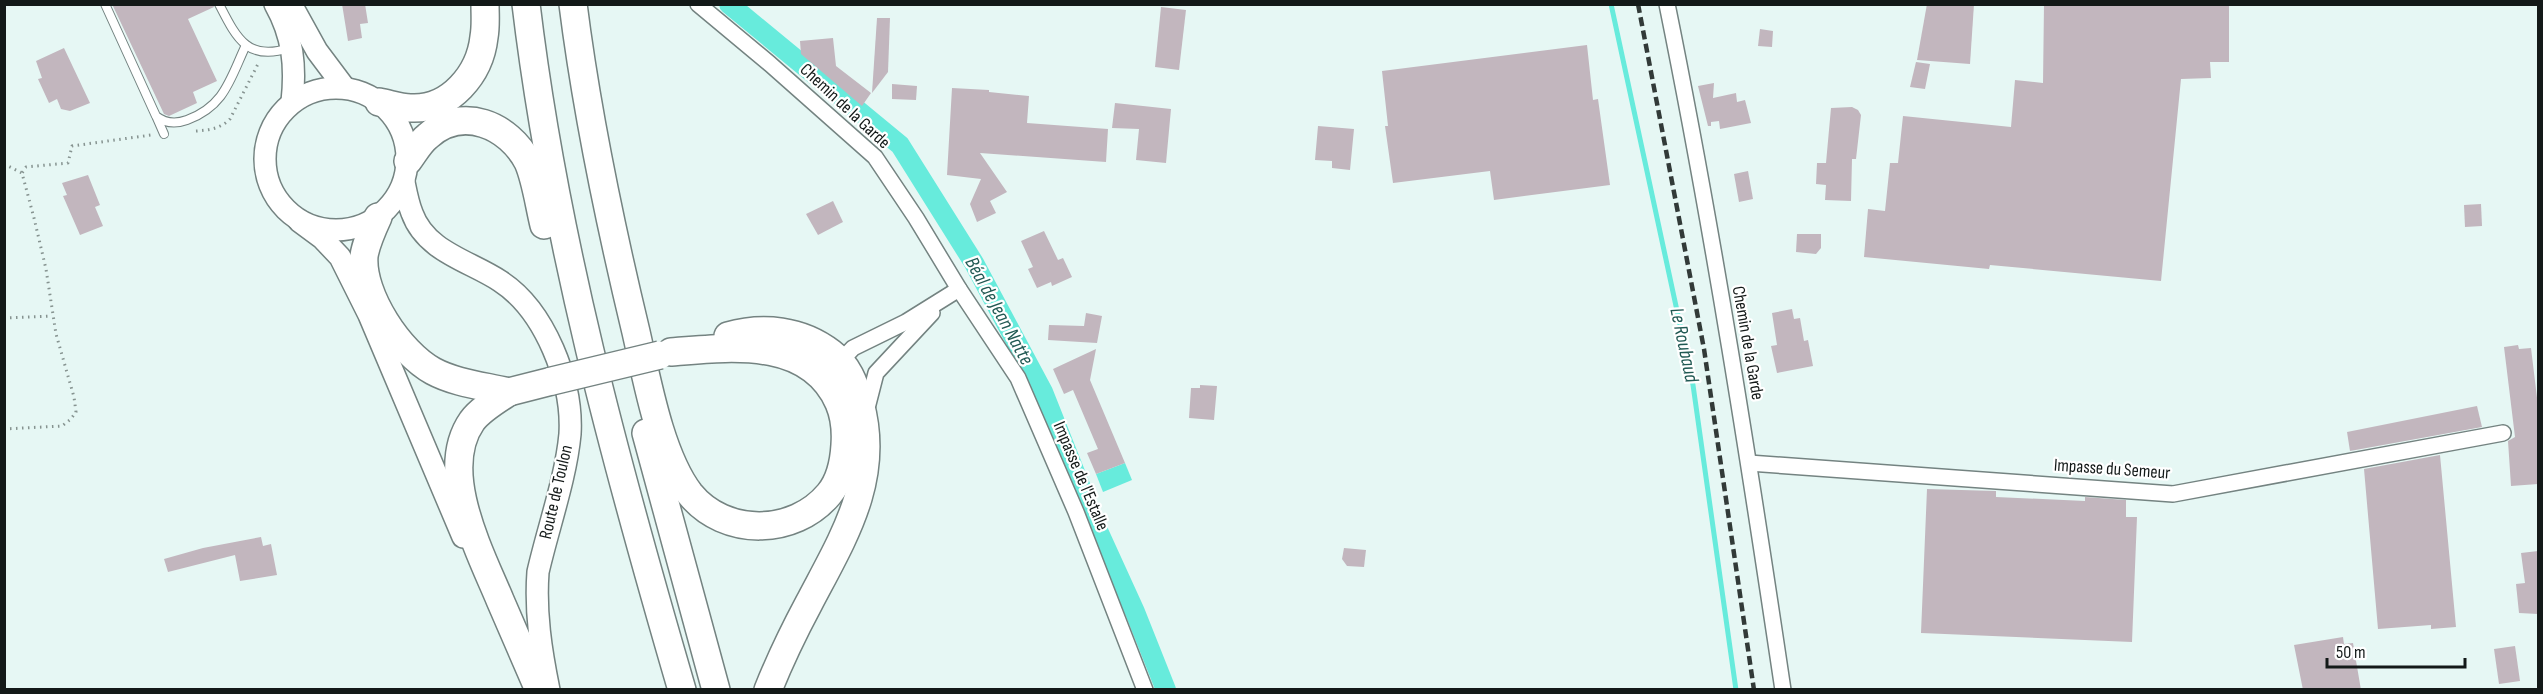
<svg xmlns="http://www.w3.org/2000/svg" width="2543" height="694" viewBox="0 0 2543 694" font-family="'Sofia Sans Condensed',sans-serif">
<rect width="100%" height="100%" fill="#e6f7f4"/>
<path fill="#67ebdc" d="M1125,463L1132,480L1103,492L1096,474Z"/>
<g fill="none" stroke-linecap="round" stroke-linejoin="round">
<path stroke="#67ebdc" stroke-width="5" d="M1611,4L1693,385L1736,690"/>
<path stroke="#67ebdc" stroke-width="20" d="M729,4L900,145L974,263L1043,392L1099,533L1135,612L1166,690"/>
</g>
<g fill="#c2b6be">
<path d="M112,4H213L214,7L188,19L217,81L193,92L197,103L169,116L164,114Z"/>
<path d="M342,4H365L368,23L360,24L362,38L348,41Z"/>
<path d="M1927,4H1974L1970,64L1917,60Z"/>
<path d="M2044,4H2229V62H2210L2211,78L2181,79L2161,281L1990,265L1989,269L1864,257L1868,209L1885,211L1890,163H1898L1903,116L2011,127L2015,80L2043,83Z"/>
<path d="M1161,7L1186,10L1179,70L1155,67Z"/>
<path d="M877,18H890L888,72L872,93Z"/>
<path d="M1760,29L1773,31L1772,47L1758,46Z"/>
<path d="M833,38L836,66L871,93L862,106L801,54L800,41Z"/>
<path d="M1587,45L1593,100L1598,99L1610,185L1494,200L1490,171L1393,183L1385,126H1388L1382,71Z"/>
<path d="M64,48L90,103L70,111L61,109L57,99L49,103L38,79L42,78L36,61Z"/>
<path d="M1916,62L1930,64L1925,89L1910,87Z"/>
<path d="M1714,83L1713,98L1736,93L1737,102L1745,100L1751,123L1720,129L1719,121L1711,122V126H1708L1698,86Z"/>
<path d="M892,84L917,86L916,100L892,99Z"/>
<path d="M952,88L989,90V92L1029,96L1027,123L1108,129L1106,162L980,153L1007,192L990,201L996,213L977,222L970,204L981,179L947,175Z"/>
<path d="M1115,103L1171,109L1166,163L1136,160L1139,129L1112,128Z"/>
<path d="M1852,107L1858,110L1861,115L1856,159H1852L1851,201L1825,200L1826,185L1816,184L1817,163H1826L1831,108Z"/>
<path d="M1318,126L1354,129L1350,170L1332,168V161L1315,160Z"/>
<path d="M1748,171L1753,199L1739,202L1734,174Z"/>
<path d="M88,175L100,205L95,207L103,226L80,235L63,196L67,195L62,183Z"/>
<path d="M833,201L843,222L818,235L806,214Z"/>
<path d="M2481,204L2482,226L2465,227L2464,205Z"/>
<path d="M1044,231L1058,260L1063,258L1072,277L1052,286L1051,282L1037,288L1028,269L1033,267L1021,241Z"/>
<path d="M1797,234H1821V248L1816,254L1796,252Z"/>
<path d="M1792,309L1794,319L1800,318L1804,341L1808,340L1813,366L1777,373L1771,346L1777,345L1772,313Z"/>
<path d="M1086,313L1102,316L1097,343L1048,340L1049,325L1084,326Z"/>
<path d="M2518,345L2519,349L2531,348L2538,406V484L2511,486L2508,441L2515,437L2504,347Z"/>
<path d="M1096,349L1090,380L1125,463L1096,474L1087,453L1098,449L1073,390L1064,394L1053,369Z"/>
<path d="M1200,385L1217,386L1214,420L1189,418L1191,388H1200Z"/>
<path d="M2477,406L2482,427L2350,451L2347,432Z"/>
<path d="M2440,455L2456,627L2431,629V625L2378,629L2364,469Z"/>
<path d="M1927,489L1996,491V497L2085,501V497L2126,500V517H2137L2132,642L1921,633Z"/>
<path d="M261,537L263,546L271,544L277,575L240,581L235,555L168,572L164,559L203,548Z"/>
<path d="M1344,548L1366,550L1364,567L1347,566L1342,559Z"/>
<path d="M2538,551V614L2519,613L2516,584L2525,583L2521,553Z"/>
<path d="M2343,637L2344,644L2353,643L2361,690H2303L2294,645Z"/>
<path d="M2515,646L2520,681L2499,684L2494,649Z"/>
</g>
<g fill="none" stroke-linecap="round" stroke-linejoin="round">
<defs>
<g id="service">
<path d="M105,4L156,116C166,124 176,124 187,120C225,106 230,79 246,45"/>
<path d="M219,4C236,37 247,62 289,48"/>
<path d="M157,118L164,134"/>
</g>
<g id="minor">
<path d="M698,4L770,64L875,157L916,218L959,289L1018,378L1076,512L1145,690"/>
<path d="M1667,4C1713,231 1749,461 1783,690"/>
<path d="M836,366L853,348L906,322L959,289"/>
<path d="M866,412L876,373L932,313"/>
<path d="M1749,463L2173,494L2503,433"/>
</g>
<g id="secondary">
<path d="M275,4C293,36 296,66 292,102"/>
<path d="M291,4L317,51L344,87"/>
<circle cx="336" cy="159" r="71"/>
<path d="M404,182C406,192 408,203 412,213C426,252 470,261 500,281C545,310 573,382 570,434C566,478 548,528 538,572C535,612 541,651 549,690"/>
<path d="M299,221L322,238L340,257L369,315L463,537"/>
</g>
<g id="motorway">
<path d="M526,4C554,238 616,464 682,690"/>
<path d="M573,4C587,115 610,224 636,332C647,380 660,455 690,494C725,537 794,536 829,494C840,481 844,462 845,445C846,431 845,417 839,403C810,337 731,347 671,352"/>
<path d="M379,102C390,104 400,108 411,108C450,110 480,74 484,37C486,26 485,15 485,4"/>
<path d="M408,161C414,153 420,142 428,136C462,105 509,125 528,162C536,180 539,205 544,225"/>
<path d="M378,217C372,230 366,243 364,256C361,295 400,353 433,371C455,383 484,386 509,392"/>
<path d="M728,336C763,326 801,330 831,353C848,366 854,382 860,403C881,479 843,538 809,603C794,631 780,660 768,690"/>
<path d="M509,392C497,400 481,409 472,421C437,471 480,552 500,600C513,630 526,660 539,690"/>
<path d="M492,393L509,392L552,381"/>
<path d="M646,433L716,690"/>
</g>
</defs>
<use href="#service" stroke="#748381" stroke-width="10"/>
<use href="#minor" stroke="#748381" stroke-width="18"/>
<use href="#secondary" stroke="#748381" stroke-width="24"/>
<use href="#motorway" stroke="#748381" stroke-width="30"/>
<g stroke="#869390" stroke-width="3" stroke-dasharray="1.5 4.5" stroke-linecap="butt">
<path d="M196,131C209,130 220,129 230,119L259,62"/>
<path d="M4,164L22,173"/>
<path d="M4,318L52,316"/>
<path d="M4,429L62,426L71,419L76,412L74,397L56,334L46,269L34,218L22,173L26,167L68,163L72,146L151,135"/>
</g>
<use href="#service" stroke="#fff" stroke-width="8"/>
<use href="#minor" stroke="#fff" stroke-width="15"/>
<use href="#secondary" stroke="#fff" stroke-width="21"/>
<use href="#motorway" stroke="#fff" stroke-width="27"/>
<path stroke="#323a38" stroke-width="4.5" stroke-dasharray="9 4.5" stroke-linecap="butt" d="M1638,4L1704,349L1754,690"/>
<defs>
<path id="motorway-bridge" d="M552,381L660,355"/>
</defs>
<use href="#motorway-bridge" stroke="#748381" stroke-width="30" stroke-linecap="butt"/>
<use href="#motorway-bridge" stroke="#fff" stroke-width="27"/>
</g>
<g text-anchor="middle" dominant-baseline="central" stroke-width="4.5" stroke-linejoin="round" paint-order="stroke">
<g font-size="18" fill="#131918" stroke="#fff">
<text transform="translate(845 106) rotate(43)">Chemin de la Garde</text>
<text transform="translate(1748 343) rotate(80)">Chemin de la Garde</text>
<text transform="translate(2112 469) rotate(4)">Impasse du Semeur</text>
<text transform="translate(1081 476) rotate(67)">Impasse de l'Estalle</text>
<text transform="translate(556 492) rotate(-77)">Route de Toulon</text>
</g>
<g font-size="20" font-style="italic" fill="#215953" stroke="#fff">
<text transform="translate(999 311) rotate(61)">Béal de Jean Natte</text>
<text transform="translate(1684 345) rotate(78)">Le Roubaud</text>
</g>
</g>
<rect width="2543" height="694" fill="none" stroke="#131918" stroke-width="12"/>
<path d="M2327 658v9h138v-9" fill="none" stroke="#131918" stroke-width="3"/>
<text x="2336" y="658" font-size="18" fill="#131918" stroke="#ffffff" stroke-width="4.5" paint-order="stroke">50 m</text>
</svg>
